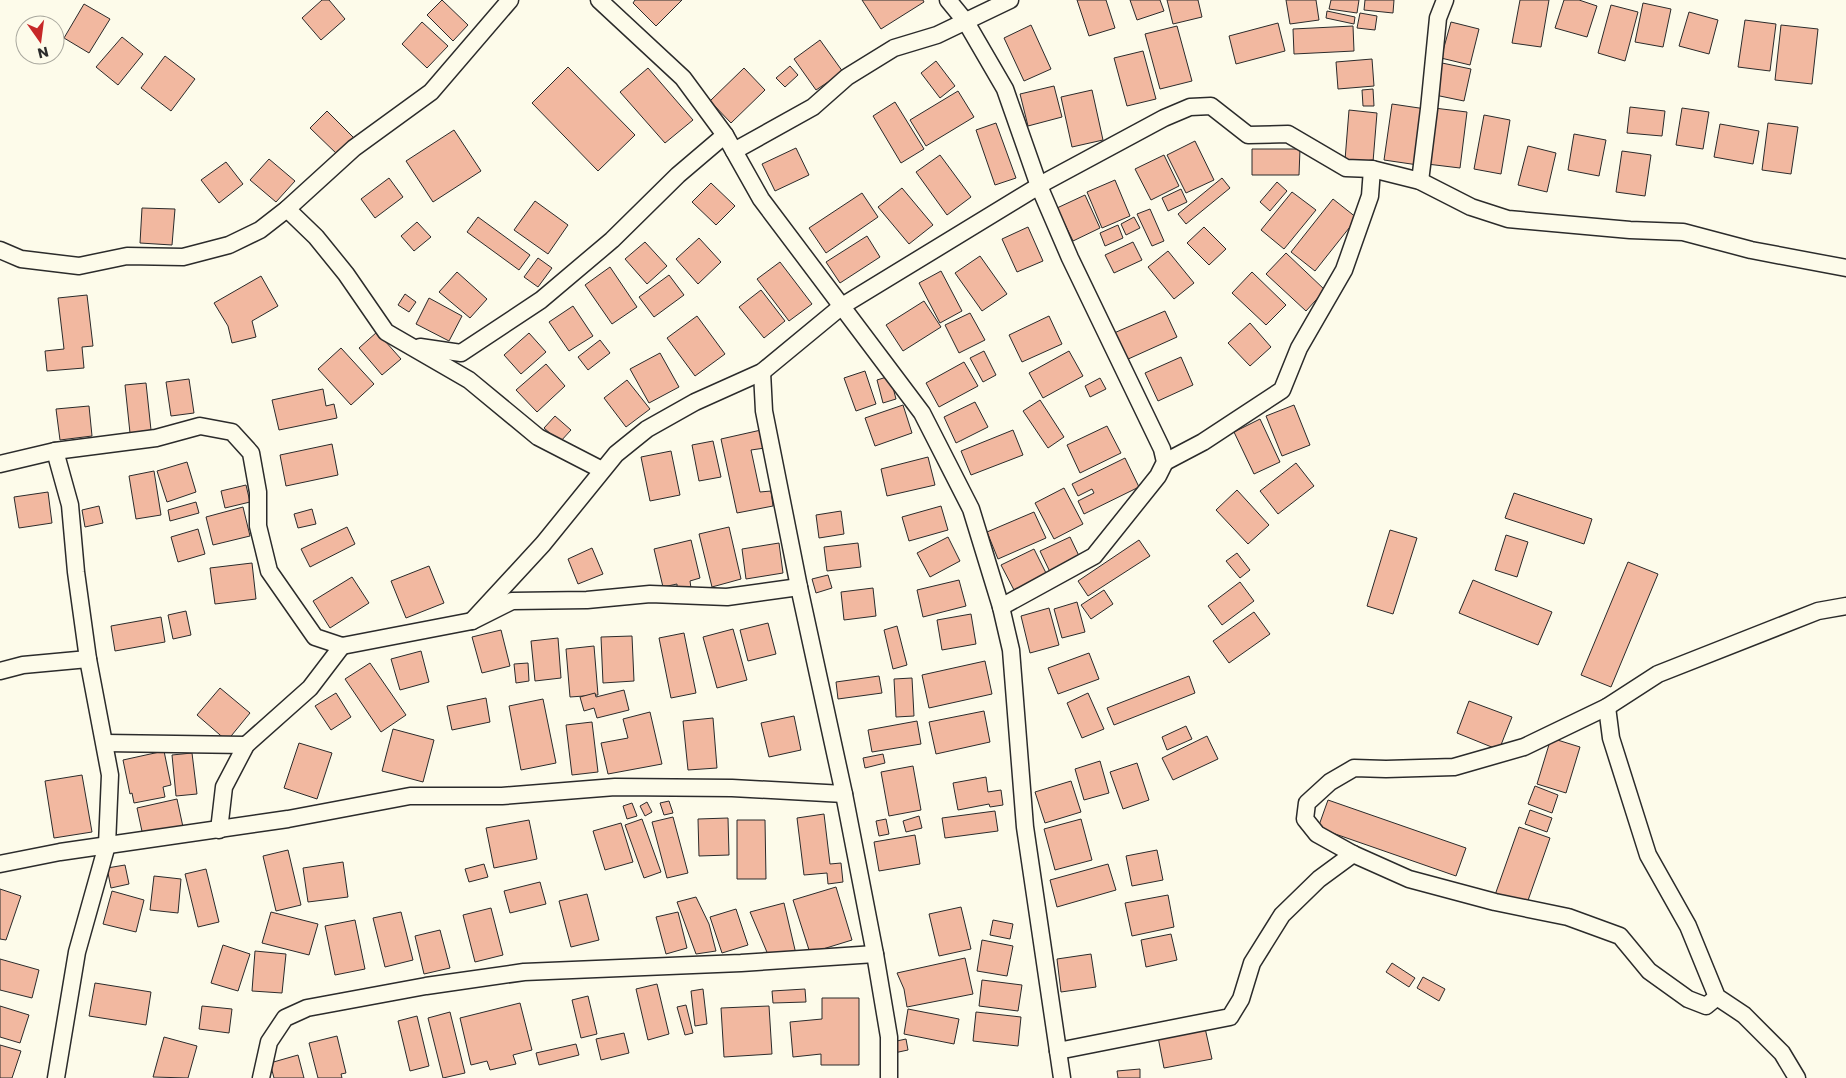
<svg xmlns="http://www.w3.org/2000/svg" width="1846" height="1078" viewBox="0 0 1846 1078" font-family="Poppins,sans-serif">
<rect width="100%" height="100%" fill="#fdfbea"/>
<g fill="#f2b8a0" stroke="#2b2b2b">
<path d="M322,0H329L345,19L321,40L302,18Z"/>
<path d="M442,0L468,25L453,41L427,15Z"/>
<path d="M635,0H682L656,26L633,3Z"/>
<path d="M862,0H923L924,2L881,29Z"/>
<path d="M1077,0H1106L1115,28L1089,36Z"/>
<path d="M1130,0H1160L1164,11L1137,20Z"/>
<path d="M1167,0H1198L1202,17L1173,24Z"/>
<path d="M1286,0H1316L1319,20L1290,24Z"/>
<path d="M1331,0H1359L1357,13L1329,9Z"/>
<path d="M1365,0H1394L1393,13L1364,10Z"/>
<path d="M1520,0H1549L1541,47L1512,43Z"/>
<path d="M1564,0H1579L1597,6L1587,37L1555,28Z"/>
<path d="M1643,3L1671,9L1663,47L1635,42Z"/>
<path d="M84,4L110,19L89,53L64,38Z"/>
<path d="M1611,5L1638,12L1625,61L1598,53Z"/>
<path d="M1327,11L1355,17L1354,24L1326,18Z"/>
<path d="M1689,12L1718,20L1709,54L1679,46Z"/>
<path d="M1360,13L1377,16L1375,30L1357,28Z"/>
<path d="M1745,20L1776,24L1770,71L1738,67Z"/>
<path d="M422,22L448,46L427,68L402,44Z"/>
<path d="M1451,22L1479,29L1470,65L1441,58Z"/>
<path d="M1278,23L1285,51L1236,64L1229,36Z"/>
<path d="M1031,25L1051,69L1024,81L1004,38Z"/>
<path d="M1781,25L1818,29L1812,84L1775,80Z"/>
<path d="M1177,26L1192,81L1160,89L1145,34Z"/>
<path d="M1353,26L1354,51L1294,54L1293,29Z"/>
<path d="M122,37L143,54L118,85L96,67Z"/>
<path d="M820,40L843,72L816,90L794,59Z"/>
<path d="M1143,51L1156,99L1127,106L1114,58Z"/>
<path d="M165,56L195,79L171,111L141,88Z"/>
<path d="M1372,59L1374,86L1338,89L1336,62Z"/>
<path d="M936,61L955,86L940,98L921,73Z"/>
<path d="M1442,63L1471,69L1464,101L1435,95Z"/>
<path d="M790,66L798,75L785,87L776,78Z"/>
<path d="M568,67L635,135L598,171L532,103Z"/>
<path d="M648,68L693,120L665,143L620,92Z"/>
<path d="M744,68L765,90L731,123L710,101Z"/>
<path d="M1054,86L1062,117L1028,126L1020,94Z"/>
<path d="M1373,89L1374,106H1363L1362,90Z"/>
<path d="M1092,90L1103,140L1072,147L1061,97Z"/>
<path d="M958,91L974,117L926,146L910,120Z"/>
<path d="M895,102L924,149L901,163L873,116Z"/>
<path d="M1392,104L1426,109L1418,165L1384,160Z"/>
<path d="M1630,107L1665,111L1662,136L1627,133Z"/>
<path d="M1434,108L1467,112L1460,168L1427,164Z"/>
<path d="M1682,108L1709,112L1703,149L1676,145Z"/>
<path d="M1349,110L1377,113L1373,162L1345,160Z"/>
<path d="M327,111L355,139L339,156L310,128Z"/>
<path d="M1484,115L1510,120L1501,174L1474,169Z"/>
<path d="M996,123L1016,178L995,185L976,130Z"/>
<path d="M1768,123L1798,127L1791,174L1762,170Z"/>
<path d="M1720,124L1759,131L1753,164L1714,157Z"/>
<path d="M454,130L481,171L433,202L406,161Z"/>
<path d="M1574,134L1606,140L1599,176L1568,170Z"/>
<path d="M1195,141L1214,180L1186,193L1167,155Z"/>
<path d="M1528,146L1556,153L1547,192L1518,185Z"/>
<path d="M796,148L809,175L775,191L762,164Z"/>
<path d="M1252,149H1300L1299,175H1252Z"/>
<path d="M1622,151L1651,155L1645,196L1616,192Z"/>
<path d="M940,155L971,197L947,215L916,172Z"/>
<path d="M1164,155L1179,186L1151,200L1135,169Z"/>
<path d="M269,159L295,181L276,202L250,180Z"/>
<path d="M226,162L243,184L219,203L201,180Z"/>
<path d="M389,178L403,197L375,218L361,199Z"/>
<path d="M1222,178L1230,188L1186,224L1178,214Z"/>
<path d="M1115,180L1130,216L1102,228L1087,192Z"/>
<path d="M1277,182L1287,191L1270,211L1260,202Z"/>
<path d="M711,183L735,206L716,225L692,202Z"/>
<path d="M902,188L933,225L909,244L878,207Z"/>
<path d="M1181,189L1187,202L1168,211L1162,198Z"/>
<path d="M1292,192L1316,210L1284,249L1261,230Z"/>
<path d="M862,193L878,217L826,253L809,228Z"/>
<path d="M1085,195L1100,228L1073,241L1057,208Z"/>
<path d="M1333,199L1357,218L1315,271L1291,252Z"/>
<path d="M535,201L568,225L548,254L514,230Z"/>
<path d="M142,208L175,209L172,245L140,243Z"/>
<path d="M1150,209L1164,241L1152,246L1137,214Z"/>
<path d="M478,217L530,255L519,270L467,232Z"/>
<path d="M1134,217L1140,228L1126,235L1121,224Z"/>
<path d="M417,222L431,237L414,251L401,236Z"/>
<path d="M1118,225L1123,238L1105,246L1100,233Z"/>
<path d="M1028,227L1043,261L1017,272L1002,239Z"/>
<path d="M1204,227L1226,249L1209,265L1187,243Z"/>
<path d="M867,236L880,257L840,283L826,262Z"/>
<path d="M699,238L721,262L698,284L676,259Z"/>
<path d="M645,242L667,266L647,284L625,259Z"/>
<path d="M1133,242L1142,260L1114,273L1105,255Z"/>
<path d="M1168,251L1194,283L1174,299L1148,267Z"/>
<path d="M1286,253L1325,290L1306,311L1266,274Z"/>
<path d="M980,256L1007,294L982,311L955,273Z"/>
<path d="M538,258L552,268L538,287L524,277Z"/>
<path d="M780,262L812,304L789,321L757,279Z"/>
<path d="M610,267L637,307L612,324L585,285Z"/>
<path d="M941,271L962,311L940,323L919,283Z"/>
<path d="M457,272L487,299L470,318L439,292Z"/>
<path d="M1252,272L1286,305L1266,325L1232,293Z"/>
<path d="M669,275L684,295L654,317L639,297Z"/>
<path d="M261,276L278,306L252,321L256,337L232,343L228,326L214,303Z"/>
<path d="M761,290L785,321L764,338L739,307Z"/>
<path d="M405,294L416,302L409,312L398,305Z"/>
<path d="M87,295L93,346L82,347L84,368L47,371L45,351L64,349L58,298Z"/>
<path d="M429,298L462,316L449,341L416,324Z"/>
<path d="M924,301L941,327L903,351L886,325Z"/>
<path d="M573,306L593,336L569,351L549,322Z"/>
<path d="M1165,311L1177,337L1126,360L1114,333Z"/>
<path d="M970,313L985,340L959,353L945,325Z"/>
<path d="M697,316L725,354L695,376L667,338Z"/>
<path d="M1049,316L1062,344L1022,362L1009,335Z"/>
<path d="M1250,323L1271,347L1250,366L1228,343Z"/>
<path d="M377,332L401,359L382,375L359,348Z"/>
<path d="M529,333L546,352L521,374L504,355Z"/>
<path d="M600,340L610,353L588,370L578,357Z"/>
<path d="M341,348L374,384L351,405L318,369Z"/>
<path d="M984,351L996,375L983,382L970,358Z"/>
<path d="M1069,351L1083,376L1043,398L1029,373Z"/>
<path d="M660,353L679,387L649,403L630,369Z"/>
<path d="M1181,357L1193,385L1158,401L1145,373Z"/>
<path d="M964,362L978,386L939,407L926,383Z"/>
<path d="M546,364L565,386L537,412L516,390Z"/>
<path d="M865,371L876,404L856,411L844,378Z"/>
<path d="M890,376L896,399L883,403L877,380Z"/>
<path d="M1100,378L1106,389L1090,397L1085,386Z"/>
<path d="M189,379L194,413L171,416L166,382Z"/>
<path d="M627,380L650,409L626,427L604,398Z"/>
<path d="M146,383L151,430L130,433L125,385Z"/>
<path d="M323,389L326,406L334,404L337,418L279,430L272,400Z"/>
<path d="M1040,400L1064,437L1048,448L1023,411Z"/>
<path d="M975,402L988,427L956,443L944,417Z"/>
<path d="M903,405L912,433L875,446L865,418Z"/>
<path d="M1294,405L1310,445L1282,456L1266,416Z"/>
<path d="M89,406L92,436L60,440L56,409Z"/>
<path d="M555,416L571,430L560,442L544,428Z"/>
<path d="M1260,419L1280,462L1254,474L1234,432Z"/>
<path d="M1107,426L1121,453L1080,473L1067,445Z"/>
<path d="M761,430L765,448L751,450L760,492L771,491L773,506L737,513L721,439Z"/>
<path d="M1013,430L1023,455L971,475L961,451Z"/>
<path d="M713,441L721,477L699,481L692,445Z"/>
<path d="M332,444L338,475L286,486L280,455Z"/>
<path d="M671,451L680,495L650,501L641,457Z"/>
<path d="M928,457L935,485L887,496L881,469Z"/>
<path d="M1125,458L1139,487L1084,514L1078,501L1094,493L1092,489L1078,496L1072,484Z"/>
<path d="M187,462L196,492L167,502L157,471Z"/>
<path d="M1296,463L1314,486L1278,514L1260,491Z"/>
<path d="M154,471L161,515L136,519L129,476Z"/>
<path d="M246,485L250,502L225,508L221,491Z"/>
<path d="M1064,488L1083,524L1054,539L1035,503Z"/>
<path d="M1237,490L1269,525L1248,544L1216,510Z"/>
<path d="M48,492L52,523L19,528L14,497Z"/>
<path d="M1514,493L1592,519L1584,544L1505,518Z"/>
<path d="M196,502L199,513L170,521L168,510Z"/>
<path d="M99,506L103,523L85,527L82,510Z"/>
<path d="M941,506L948,530L909,541L902,517Z"/>
<path d="M243,507L250,536L213,545L206,517Z"/>
<path d="M312,509L316,524L298,528L294,514Z"/>
<path d="M841,511L844,534L819,538L816,515Z"/>
<path d="M1034,512L1046,538L998,559L987,532Z"/>
<path d="M347,527L355,544L310,567L301,549Z"/>
<path d="M729,527L741,579L712,587L699,534Z"/>
<path d="M198,529L205,554L178,562L171,537Z"/>
<path d="M1390,530L1417,538L1393,614L1367,606Z"/>
<path d="M1506,535L1528,542L1517,577L1495,570Z"/>
<path d="M948,537L960,561L930,577L917,553Z"/>
<path d="M1070,537L1080,558L1050,572L1040,551Z"/>
<path d="M691,540L700,578L690,581L691,588L677,590V584L663,587L654,549Z"/>
<path d="M1139,540L1150,556L1088,596L1078,581Z"/>
<path d="M779,543L783,573L746,579L742,549Z"/>
<path d="M858,543L861,567L827,571L824,547Z"/>
<path d="M592,548L603,574L578,584L568,559Z"/>
<path d="M1034,549L1047,575L1014,590L1001,565Z"/>
<path d="M1237,553L1250,570L1240,578L1226,561Z"/>
<path d="M1628,562L1658,574L1611,687L1581,675Z"/>
<path d="M252,563L256,599L215,604L210,568Z"/>
<path d="M429,566L444,603L406,618L391,581Z"/>
<path d="M828,575L832,588L816,593L812,579Z"/>
<path d="M352,577L369,603L330,628L313,601Z"/>
<path d="M959,580L966,606L923,617L917,590Z"/>
<path d="M1473,580L1552,612L1538,645L1459,613Z"/>
<path d="M1240,582L1254,601L1222,625L1208,606Z"/>
<path d="M873,588L876,616L844,620L841,592Z"/>
<path d="M1104,590L1113,604L1091,619L1081,605Z"/>
<path d="M1077,602L1085,632L1062,638L1054,609Z"/>
<path d="M1049,608L1059,645L1030,653L1021,616Z"/>
<path d="M186,611L191,635L173,639L168,615Z"/>
<path d="M1254,612L1270,634L1229,663L1213,641Z"/>
<path d="M971,614L976,644L942,650L937,620Z"/>
<path d="M161,617L165,642L115,651L111,626Z"/>
<path d="M768,623L776,654L748,661L740,630Z"/>
<path d="M897,626L907,665L893,669L884,630Z"/>
<path d="M733,629L747,680L717,688L703,637Z"/>
<path d="M501,630L510,666L482,673L472,637Z"/>
<path d="M684,633L696,693L671,698L659,638Z"/>
<path d="M632,636L634,681L603,683L601,637Z"/>
<path d="M558,638L561,678L535,681L531,641Z"/>
<path d="M594,646L598,695L570,697L566,649Z"/>
<path d="M421,651L429,682L400,690L391,659Z"/>
<path d="M1089,653L1099,679L1058,694L1048,668Z"/>
<path d="M985,661L992,694L929,708L922,675Z"/>
<path d="M370,663L406,715L381,732L345,679Z"/>
<path d="M528,663L529,681L516,683L514,664Z"/>
<path d="M879,676L882,693L838,699L836,682Z"/>
<path d="M1189,676L1195,693L1114,725L1107,708Z"/>
<path d="M912,678L914,716L896,717L894,679Z"/>
<path d="M220,688L250,713L227,741L197,715Z"/>
<path d="M624,690L629,710L597,718L594,708L584,711L580,697L595,693L596,697Z"/>
<path d="M336,693L351,717L331,730L315,706Z"/>
<path d="M1088,693L1104,729L1082,738L1067,703Z"/>
<path d="M486,698L490,722L452,730L447,706Z"/>
<path d="M543,699L556,763L521,770L509,706Z"/>
<path d="M1469,701L1512,717L1499,750L1457,733Z"/>
<path d="M984,711L990,742L936,754L929,722Z"/>
<path d="M650,712L662,764L608,774L601,743L628,738L623,719Z"/>
<path d="M794,716L801,750L769,757L761,723Z"/>
<path d="M713,718L717,768L688,770L683,721Z"/>
<path d="M917,721L921,744L872,752L868,730Z"/>
<path d="M592,722L598,772L572,775L566,725Z"/>
<path d="M1186,726L1192,739L1167,750L1162,737Z"/>
<path d="M393,729L434,740L423,782L382,771Z"/>
<path d="M1207,736L1218,759L1173,780L1162,758Z"/>
<path d="M1551,738L1580,747L1566,793L1537,784Z"/>
<path d="M299,743L332,753L317,799L284,788Z"/>
<path d="M164,751L171,785L163,787L165,797L134,803L132,793L130,794L123,760Z"/>
<path d="M192,753L197,794L176,796L172,755Z"/>
<path d="M883,754L885,763L865,768L863,758Z"/>
<path d="M1100,761L1109,793L1084,800L1075,769Z"/>
<path d="M1137,763L1149,800L1123,809L1110,772Z"/>
<path d="M913,766L921,810L889,816L881,772Z"/>
<path d="M82,775L92,832L54,838L45,781Z"/>
<path d="M986,777L988,792L1001,790L1003,805L990,807L989,804L958,810L953,783Z"/>
<path d="M1071,781L1081,812L1045,823L1035,792Z"/>
<path d="M1535,786L1558,795L1552,813L1528,804Z"/>
<path d="M177,799L183,827L143,836L137,808Z"/>
<path d="M1328,800L1466,848L1456,876L1318,828Z"/>
<path d="M669,801L673,813L664,815L660,803Z"/>
<path d="M647,802L652,812L645,816L640,806Z"/>
<path d="M632,803L637,816L627,819L623,806Z"/>
<path d="M1530,810L1552,818L1547,832L1525,824Z"/>
<path d="M995,811L998,831L945,838L942,818Z"/>
<path d="M824,814L830,864L841,863L843,882L828,884L827,873L804,875L797,818Z"/>
<path d="M919,816L922,828L906,832L903,821Z"/>
<path d="M673,817L688,873L667,878L652,822Z"/>
<path d="M728,818L729,855L699,856L698,819Z"/>
<path d="M642,819L661,872L644,878L625,825Z"/>
<path d="M886,819L889,834L879,836L876,821Z"/>
<path d="M1081,819L1092,860L1055,870L1044,829Z"/>
<path d="M529,820L537,859L494,868L486,828Z"/>
<path d="M737,820H765L766,879H737Z"/>
<path d="M621,823L633,862L605,870L593,831Z"/>
<path d="M1519,827L1550,838L1526,906L1495,895Z"/>
<path d="M915,835L920,864L879,871L874,842Z"/>
<path d="M288,850L301,905L276,911L263,856Z"/>
<path d="M1157,850L1163,880L1132,886L1126,856Z"/>
<path d="M343,862L348,897L308,902L303,868Z"/>
<path d="M484,864L488,877L469,882L465,869Z"/>
<path d="M1108,864L1116,890L1057,907L1050,880Z"/>
<path d="M125,865L129,884L111,888L107,868Z"/>
<path d="M206,869L219,922L198,927L185,874Z"/>
<path d="M154,876L181,879L178,913L150,910Z"/>
<path d="M540,882L546,904L510,913L504,891Z"/>
<path d="M836,887L852,940L810,953L793,900Z"/>
<path d="M0,889L21,896L6,940L0,939Z"/>
<path d="M112,891L144,900L136,932L103,924Z"/>
<path d="M587,894L599,940L571,947L559,901Z"/>
<path d="M1168,895L1174,927L1132,936L1125,903Z"/>
<path d="M696,897L709,924L716,951L696,954L677,902Z"/>
<path d="M784,903L796,954L769,957L750,912Z"/>
<path d="M961,907L971,949L939,956L929,914Z"/>
<path d="M491,908L503,955L475,962L463,915Z"/>
<path d="M736,909L748,945L722,953L710,917Z"/>
<path d="M271,912L318,924L309,955L262,943Z"/>
<path d="M401,912L413,960L385,967L373,918Z"/>
<path d="M678,912L687,948L666,954L656,917Z"/>
<path d="M355,920L365,969L335,975L325,926Z"/>
<path d="M993,920L1013,924L1010,939L990,935Z"/>
<path d="M440,930L450,968L424,974L415,936Z"/>
<path d="M1171,934L1177,960L1146,967L1141,940Z"/>
<path d="M982,940L1013,946L1007,976L977,971Z"/>
<path d="M223,945L250,954L238,991L211,983Z"/>
<path d="M255,951L286,954L282,993L252,991Z"/>
<path d="M1091,954L1096,987L1061,992L1057,959Z"/>
<path d="M965,958L973,994L907,1007L904,989L897,973Z"/>
<path d="M0,959L39,970L32,998L0,990Z"/>
<path d="M1392,963L1415,978L1409,987L1386,972Z"/>
<path d="M1423,977L1445,989L1439,1001L1417,988Z"/>
<path d="M982,980L1022,985L1018,1011L979,1006Z"/>
<path d="M95,983L151,992L146,1025L89,1016Z"/>
<path d="M657,984L669,1034L648,1040L636,989Z"/>
<path d="M703,989L707,1024L695,1026L691,991Z"/>
<path d="M805,989L806,1002L773,1003L772,991Z"/>
<path d="M588,996L597,1034L581,1038L572,1000Z"/>
<path d="M822,998H859V1065H821V1054L793,1057L790,1022L822,1019Z"/>
<path d="M520,1003L532,1050L513,1055L516,1064L490,1070L487,1061L471,1065L460,1018Z"/>
<path d="M686,1005L693,1033L685,1035L677,1007Z"/>
<path d="M0,1006L29,1015L20,1043L0,1037Z"/>
<path d="M202,1006L232,1009L229,1033L199,1029Z"/>
<path d="M769,1006L772,1054L724,1057L721,1008Z"/>
<path d="M908,1009L959,1019L954,1044L904,1034Z"/>
<path d="M450,1012L465,1073L443,1078L428,1018Z"/>
<path d="M976,1012L1021,1017L1018,1046L973,1041Z"/>
<path d="M417,1016L429,1066L410,1071L398,1021Z"/>
<path d="M1205,1028L1212,1059L1164,1068L1158,1037Z"/>
<path d="M624,1033L629,1053L601,1060L596,1039Z"/>
<path d="M337,1036L346,1073L341,1074L342,1078H318L309,1043Z"/>
<path d="M164,1037L197,1046L188,1078L153,1077Z"/>
<path d="M906,1039L908,1050L894,1053L892,1042Z"/>
<path d="M576,1044L579,1055L539,1065L536,1053Z"/>
<path d="M0,1045L21,1051L12,1078H0Z"/>
<path d="M298,1055L304,1078H274L270,1063Z"/>
<path d="M1140,1069V1078H1118L1117,1071Z"/>
</g>
<g fill="none" stroke-linecap="round" stroke-linejoin="round">
<defs>
<g id="street">
<path d="M599,0L683,78L725,135L761,199L922,413L971,509L1001,607L1011,650L1025,827L1062,1078"/>
<path d="M948,0L966,22L1005,89L1039,186L1070,258L1162,449L1165,462L1158,476L1094,556L1001,607"/>
<path d="M734,151L813,107L847,77L894,48L937,35L1010,0"/>
<path d="M1420,181L1429,109L1438,18L1445,0"/>
<path d="M287,209L316,237L346,274L386,332L469,380L538,437L602,470"/>
<path d="M0,250L21,259L79,266L127,256L183,257L229,245L260,230L287,209L354,148L431,92L510,0"/>
<path d="M420,347L461,353L541,300L612,240L678,175L725,135"/>
<path d="M762,372L764,411L799,587L844,794L875,954L889,1037V1078"/>
<path d="M55,451L70,505L76,572L88,659L110,775L107,845L77,952L56,1078"/>
<path d="M1165,462L1203,442L1282,390L1299,348L1344,270L1370,196L1372,169"/>
<path d="M0,464L55,451L156,438L200,426L232,432L251,453L258,492V526L269,571L315,637L342,646L472,621L512,601L587,600L650,594L727,597L799,587"/>
<path d="M472,621L543,544L616,454L647,429L695,402L762,372L842,306L1047,181L1164,118L1190,107L1211,106L1248,135L1288,134L1346,168L1372,169L1420,181L1471,207L1508,219L1630,230L1683,232L1751,250L1846,268"/>
<path d="M0,671L23,665L88,659"/>
<path d="M1607,707L1611,738L1648,855L1688,926L1717,997L1744,1015L1782,1053L1797,1078"/>
<path d="M105,743L246,745"/>
<path d="M219,830L224,787L246,745L310,688L342,646"/>
<path d="M0,864L60,852L288,819L410,796H502L615,787L732,788L844,794"/>
<path d="M1717,997L1706,1006L1688,999L1649,971L1620,936L1568,917L1495,902L1409,879L1353,854L1317,834L1305,819L1307,803L1330,782L1354,768L1386,769L1454,767L1524,747L1607,707L1658,674L1818,611L1846,606"/>
<path d="M1058,1051L1230,1017L1241,999L1252,963L1282,915L1319,879L1353,854"/>
<path d="M261,1078L269,1042L285,1018L307,1008L426,986L524,972L741,963L875,954"/>
</g>
</defs>
<use href="#street" stroke="#2b2b2b" stroke-width="19"/>
<use href="#street" stroke="#fdfbea" stroke-width="16"/>
</g>
<g transform="translate(40 40) rotate(166)"><circle r="24" fill="#fdfbea" stroke="#a9a89e"/>
<path d="M0-4L9 19L0 12L-9 19Z" fill="#c62828"/>
<text y="-8" font-size="14" font-weight="bold" text-anchor="middle" fill="#2b2b2b">N</text>
</g>
</svg>
